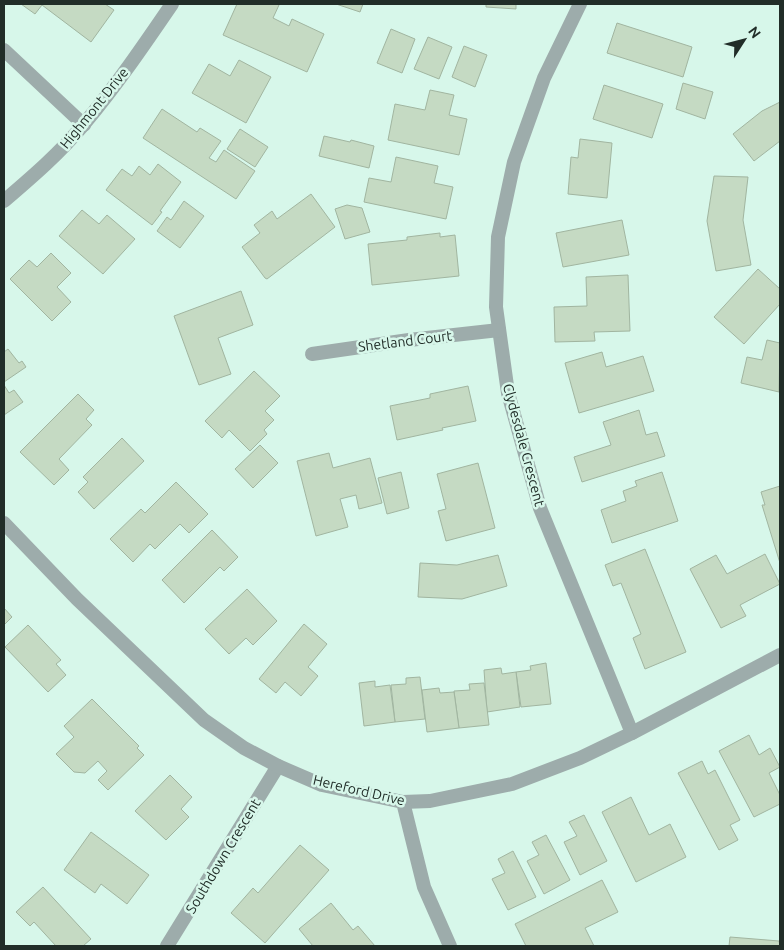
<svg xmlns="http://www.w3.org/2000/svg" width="784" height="950" viewBox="0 0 784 950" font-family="Ubuntu,sans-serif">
<rect width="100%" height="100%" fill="#d7f7ea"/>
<g fill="#c5dac3" stroke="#a1b5a0">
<path d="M21,4H105L114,10L91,42L42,5L35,14Z"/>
<path d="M237,4H276L279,5L273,18L289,26L292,19L324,34L307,72L223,35Z"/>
<path d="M336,4H363L360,12Z"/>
<path d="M486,4H516V9L486,7Z"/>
<path d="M617,23L692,47L683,77L607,53Z"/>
<path d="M391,29L415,39L402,73L377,63Z"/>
<path d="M428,37L452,47L439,79L414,69Z"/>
<path d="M464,46L487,55L475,87L452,77Z"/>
<path d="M239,60L271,77L246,123L192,93L209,64L230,76Z"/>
<path d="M683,83L713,92L705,119L676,109Z"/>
<path d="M604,85L663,104L652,138L593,119Z"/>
<path d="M430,90L454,95L449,115L467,119L459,155L388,140L395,104L425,110Z"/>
<path d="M780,102V141L754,161L733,134L762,111Z"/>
<path d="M162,109L197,132L200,128L221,141L209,158L216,162L224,150L255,171L236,199L143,138Z"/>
<path d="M240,129L268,147L255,167L227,149Z"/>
<path d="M324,136L350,142L351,140L374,146L369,168L319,156Z"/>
<path d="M580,139L612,143L607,198L568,194L571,157L578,158Z"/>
<path d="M396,157L438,166L434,183L453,187L446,219L364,202L369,178L391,182Z"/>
<path d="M158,164L181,182L160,211L162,212L152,225L106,190L122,169L132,176L139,166L150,175Z"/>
<path d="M714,176L748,177L743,220L751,265L716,271L707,221Z"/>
<path d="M311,194L335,227L267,279L265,278L242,247L260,233L254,225L272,211L277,219Z"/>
<path d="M184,201L204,216L180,248L157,231L167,217L171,220Z"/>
<path d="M347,205L362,208L370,232L345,239L335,209Z"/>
<path d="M82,210L99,224L107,215L135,239L103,274L59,236Z"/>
<path d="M622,220L629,255L563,267L556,233Z"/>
<path d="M440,233V237L455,235L459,276L372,285L368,244L407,240V237Z"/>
<path d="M51,253L71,273L57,287L71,302L52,321L10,279L29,260L37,267Z"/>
<path d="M758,269L780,289V304L744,344L714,317Z"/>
<path d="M628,275L630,331L594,332L595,341L555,342L554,307L587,306L586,277Z"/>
<path d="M241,291L253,325L218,338L231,374L199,385L174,316Z"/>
<path d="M767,340L780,343L779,392L741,383L747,357L762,360Z"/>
<path d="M8,349L19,363L22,361L26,367L4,382V352Z"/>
<path d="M602,352L606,367L643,356L654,391L579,413L565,363Z"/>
<path d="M254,371L280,396L265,411L274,420L264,430L267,434L250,451L229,430L222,438L205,421Z"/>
<path d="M4,385L9,393L14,390L23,402L4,415Z"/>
<path d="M468,386L476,421L442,428L443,430L397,440L390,406L430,398V394Z"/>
<path d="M78,394L94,410L86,419L92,425L59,459L69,470L54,485L20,452Z"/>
<path d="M639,410L646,435L657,432L665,456L582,482L574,457L611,445L603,422Z"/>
<path d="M122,438L144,461L94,509L78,492L88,482L83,477Z"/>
<path d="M260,445L278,463L253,488L235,469Z"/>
<path d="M329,453L333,468L370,458L382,503L359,509L356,495L340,499L348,527L316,536L297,461Z"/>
<path d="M478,463L495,528L446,541L438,511L446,509L437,474Z"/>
<path d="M401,472L409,508L387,514L378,478Z"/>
<path d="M662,472L678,521L612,543L601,510L626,501L623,491L637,486L635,481Z"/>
<path d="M176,482L208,514L189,533L180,524L155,549L150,544L133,562L110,539L141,509L145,513Z"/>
<path d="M780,486V563L762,505H765L761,492Z"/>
<path d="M212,530L238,557L224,571L220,567L184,603L162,580Z"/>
<path d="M645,549L686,652L645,669L633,638L641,634L621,583L613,586L605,565Z"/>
<path d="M765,554L780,584L740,605L746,616L721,628L690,569L716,555L727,574Z"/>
<path d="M498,555L507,586L462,599L418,597L420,563L457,565Z"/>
<path d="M247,589L277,621L253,645L246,638L229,654L205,629Z"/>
<path d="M4,608L12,617L4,625Z"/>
<path d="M304,624L327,644L308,667L318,676L301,696L285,682L276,693L259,679Z"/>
<path d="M28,625L61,660L56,664L66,675L48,692L5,647Z"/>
<path d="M546,663L551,704L521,707L516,672L531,670L530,666Z"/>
<path d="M501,668L502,674L516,672L520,707L487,712L484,670Z"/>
<path d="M420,677L425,719L395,722L391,685L406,684V678Z"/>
<path d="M375,681V687L390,685L395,722L364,726L359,683Z"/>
<path d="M484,683L489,725L459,728L454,691L470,690L469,684Z"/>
<path d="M439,688L440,693L454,692L459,728L427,732L422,690Z"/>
<path d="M92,699L139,746L137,748L144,755L108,790L98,780L107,771L98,761L85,773L74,772L56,754L74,737L64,726Z"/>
<path d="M749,735L759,755L770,748L780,767L769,773L780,795V804L754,817L719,751Z"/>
<path d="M702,761L708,774L715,770L740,820L730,825L738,840L719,850L678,773Z"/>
<path d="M170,775L192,797L181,809L189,817L166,840L135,811Z"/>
<path d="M631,797L649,835L670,824L686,857L636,882L602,812Z"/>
<path d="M584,815L607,861L580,875L564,842L577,836L569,822Z"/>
<path d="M91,832L149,875L127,904L101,884L95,893L64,870Z"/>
<path d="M546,835L570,880L544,894L527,861L539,855L532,842Z"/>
<path d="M300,845L329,870L265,943L231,913L253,888L258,893Z"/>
<path d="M513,851L536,897L508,910L492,879L505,873L498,859Z"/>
<path d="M602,880L618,912L585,928L594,946H526L515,924Z"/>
<path d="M43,887L91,939L83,946H56L34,922L30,926L16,912Z"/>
<path d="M331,903L353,930L358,926L375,946H313L299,929Z"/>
<path d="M730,937L779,941L780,946H729Z"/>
</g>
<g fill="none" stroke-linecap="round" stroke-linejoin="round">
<g stroke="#9dacab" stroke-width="14">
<path d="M580,4L544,78L514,162L498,237L496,307L508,393L540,508L632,733"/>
<path d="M4,50L84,125"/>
<path d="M312,354L409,340L499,330"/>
<path d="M403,802L430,801L512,784L580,758L632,733L780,655"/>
<path d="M167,946L278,766"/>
</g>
<g stroke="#9dacab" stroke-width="14">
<path d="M4,201C32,177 60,153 84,124C116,86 144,45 172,4"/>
<path d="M4,523L77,599L204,720L244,748L278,766L322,785L403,802L424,887L450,946"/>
</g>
</g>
<g text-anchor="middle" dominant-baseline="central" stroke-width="5" stroke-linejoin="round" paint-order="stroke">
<g font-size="14" fill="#212d28" stroke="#d7f7ea">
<text transform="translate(94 108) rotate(-51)">Highmont Drive</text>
<text transform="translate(405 341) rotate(-7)">Shetland Court</text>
<text transform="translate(524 445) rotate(75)">Clydesdale Crescent</text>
<text transform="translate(359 790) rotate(13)">Hereford Drive</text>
<text transform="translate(223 856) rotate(-59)">Southdown Crescent</text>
</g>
</g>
<rect width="784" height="950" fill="none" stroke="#212d28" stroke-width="10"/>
<g transform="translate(744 40) rotate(54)" stroke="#d7f7ea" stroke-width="4" paint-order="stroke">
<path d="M0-4L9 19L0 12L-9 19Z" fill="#212d28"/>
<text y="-8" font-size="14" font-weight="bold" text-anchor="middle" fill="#212d28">N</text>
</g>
</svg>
